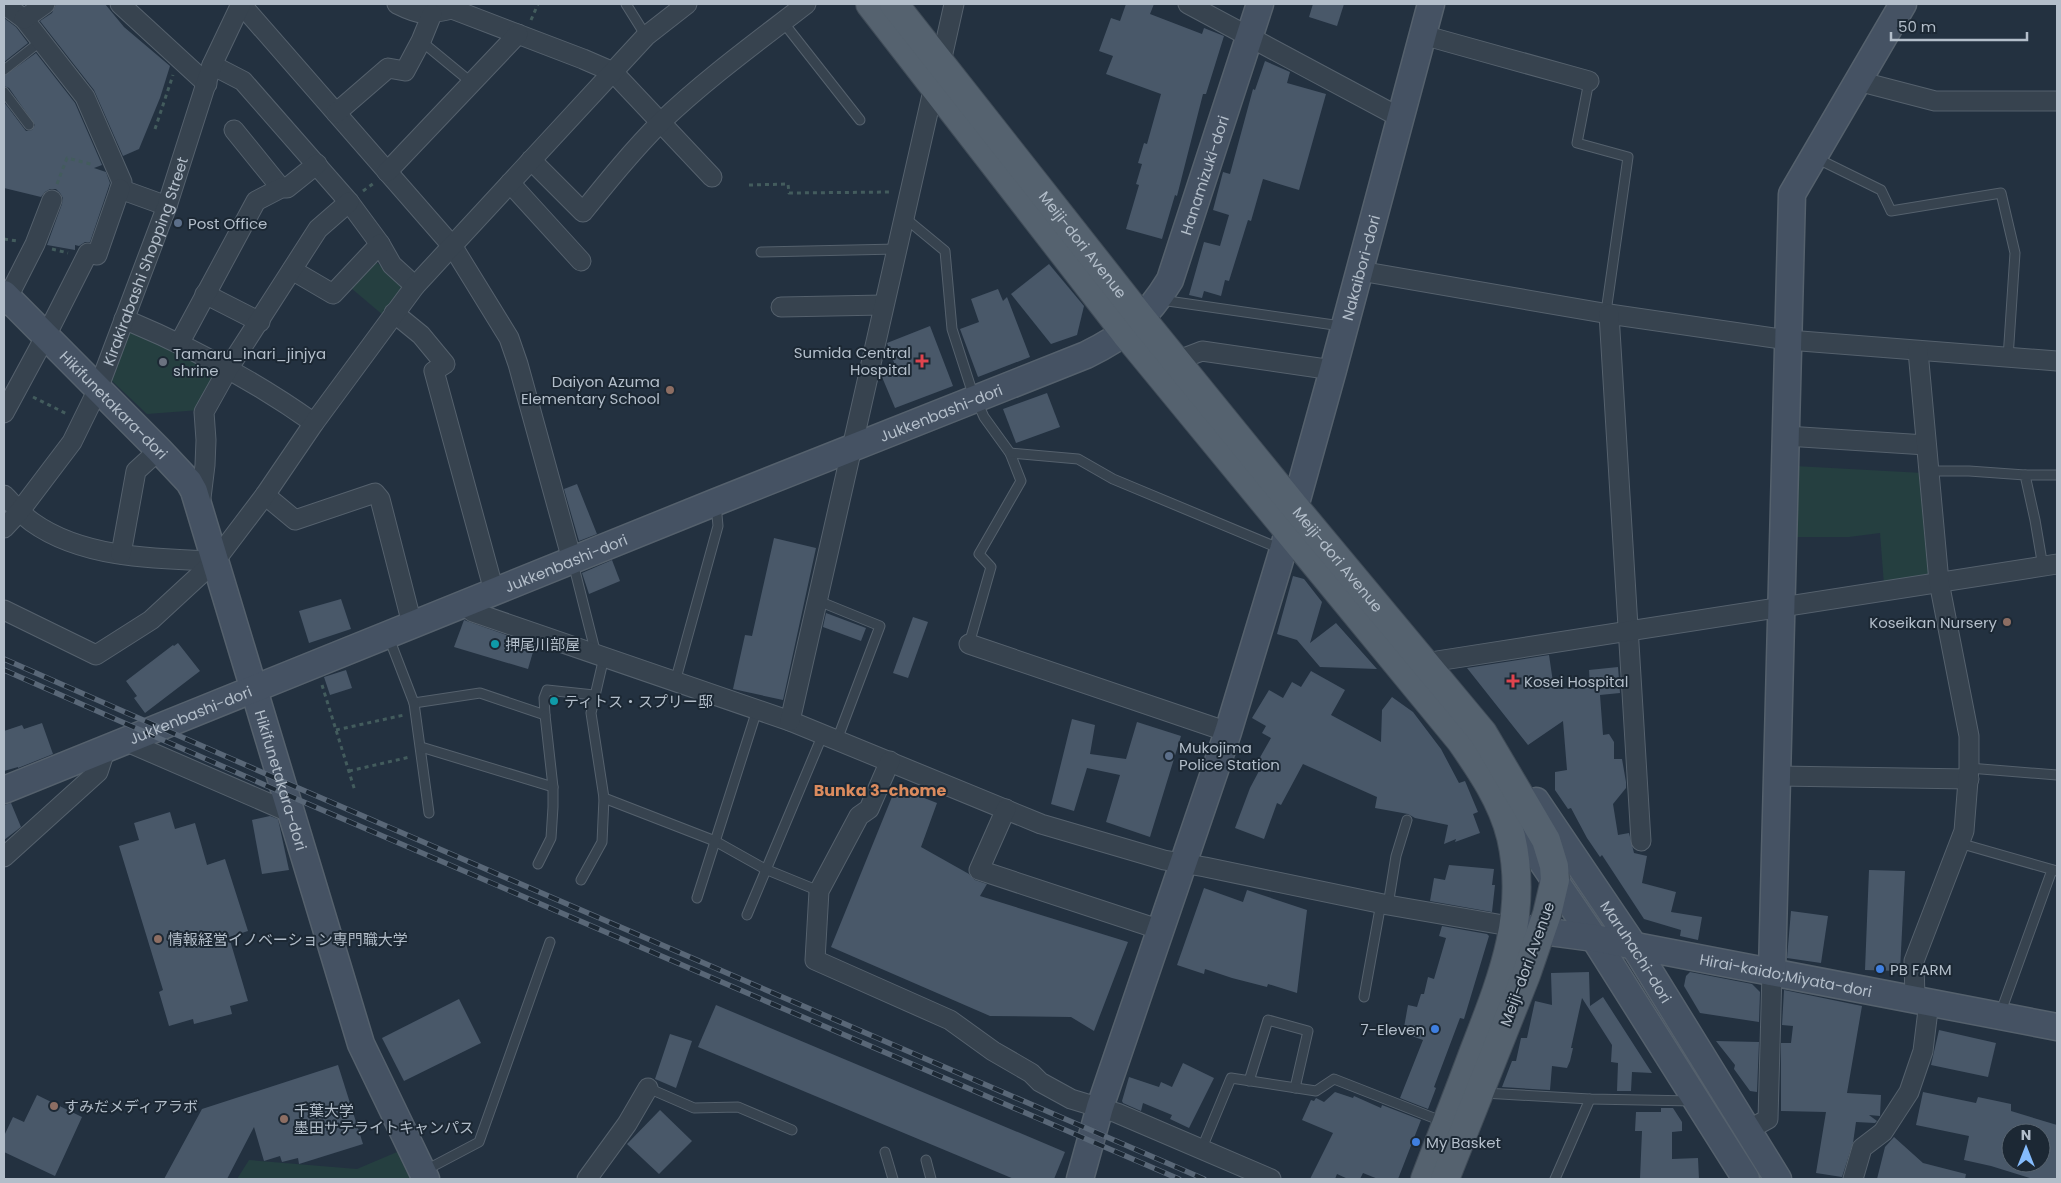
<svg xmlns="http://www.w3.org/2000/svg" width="2061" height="1183" viewBox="0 0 2061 1183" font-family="Poppins,'Noto Sans JP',sans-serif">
<rect width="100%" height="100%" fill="#233140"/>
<g fill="#253f40">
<path d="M376,262L406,288L383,315L351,288Z"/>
<path d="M134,329L218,368L200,410L147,414L110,379L128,331Z"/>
<path d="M1795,466L1923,473L1932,569L1927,577L1884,585L1880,533L1849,537H1794Z"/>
<path d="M397,1152L410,1179H237L249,1160L357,1169Z"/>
</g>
<g fill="#495869" fill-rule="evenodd">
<path d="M56,4H105L124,27L170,66L160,98L139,149L123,156L94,90L40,21L52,13Z"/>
<path d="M1126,4H1154L1150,14L1202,34L1204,28L1224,36L1206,94H1203L1177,196L1175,195L1162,239L1126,229L1139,185L1136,184L1142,164L1138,163L1144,143L1147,144L1161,94L1106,74L1113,56L1099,51L1111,18L1120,21Z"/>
<path d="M1313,4H1344L1337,26L1309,17Z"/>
<path d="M4,18L16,27L28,43L4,62Z"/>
<path d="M36,53L75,103L102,165L94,168L106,172L110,183L90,242H85L79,246L75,245V250L47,245L62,204L63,198L60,193L56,189H50L45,192L41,197L4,188V102L26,131L32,130L35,125L9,88L4,86V76Z"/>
<path d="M1265,61L1290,72L1287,83L1326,94L1299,190L1263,179L1251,221L1248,220L1229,281L1225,280L1221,296L1204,291L1202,298L1189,295L1204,242L1220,246L1229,215L1213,210L1223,172L1230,174L1253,89L1255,90Z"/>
<path d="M1049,264L1084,306L1077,335L1051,344L1011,294Z"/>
<path d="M998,289L1003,301L1007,297L1030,357L978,377L960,329L979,322L971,299Z"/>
<path d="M930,326L953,386L895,408L882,377L897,371L887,343Z"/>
<path d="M1047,393L1060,427L1016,443L1003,409Z"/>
<path d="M577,484L597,534L579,541L564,489Z"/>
<path d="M774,538L816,548L783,700L733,689L745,635L752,636Z"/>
<path d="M612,560L620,581L589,594L582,573Z"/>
<path d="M1293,576L1304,579L1322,602L1310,643L1336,623L1377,669L1320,667L1297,640L1277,634Z"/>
<path d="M341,599L351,629L309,643L299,611Z"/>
<path d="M826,613L866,628L861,641L823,627Z"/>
<path d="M913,617L928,622L908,678L893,673Z"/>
<path d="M464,620L535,645L528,669L454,647Z"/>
<path d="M178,643L200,671L145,713L134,698L137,696L126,681L173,645L174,646Z"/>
<path d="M1549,655L1554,689L1590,687L1589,670L1618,667L1620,693L1600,695L1603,735L1609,734L1614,742V759H1622L1626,782V788L1613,804L1618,835L1629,833L1634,853L1647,856L1642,883L1676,892L1671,912L1702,917L1698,940L1680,936L1681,930L1644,919L1602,855L1600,857L1587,838L1571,808L1568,809L1555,790V772L1567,770L1563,721L1528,745L1467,668Z"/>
<path d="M346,670L352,688L330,695L324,677Z"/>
<path d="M1311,671L1345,690L1331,715L1381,742L1382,710L1392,697L1413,712L1441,749L1459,783L1465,781L1478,812L1473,814L1480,833L1455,842L1456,839L1444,844L1448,825L1415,818L1408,814L1375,808L1377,797L1303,764L1281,805L1277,803L1264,839L1235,828L1250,788L1259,771L1254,768L1271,738L1262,733L1266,726L1252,718L1269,690L1283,698L1292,682L1301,687Z"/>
<path d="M1072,719L1095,725L1090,754L1126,759L1137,722L1181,736L1150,837L1106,822L1120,775L1087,768L1074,811L1051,804Z"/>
<path d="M42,723L53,754L18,768V767L4,771V731L22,725L24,729Z"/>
<path d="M896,787L937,803L921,847L969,874L975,880L987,884L980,896L1128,942L1094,1031L1071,1017L990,1016L831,947Z"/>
<path d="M11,803L21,827L4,840V805Z"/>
<path d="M170,812L175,829L195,823L207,865L225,859L248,931L229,937L248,1001L230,1006L232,1014L194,1024L193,1019L169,1026L159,992L163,990L119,846L139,840L134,823Z"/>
<path d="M270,816L278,819L289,870L262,874L252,820Z"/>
<path d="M1449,865L1494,869L1492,885H1495L1492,912L1430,901L1434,878L1445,880Z"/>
<path d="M1869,870L1905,871L1900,971L1865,970Z"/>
<path d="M1204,888L1243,902L1247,890L1307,910L1297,993L1268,984L1267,987L1232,978L1205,969L1204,974L1177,965Z"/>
<path d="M1791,911L1828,916L1821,963L1787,958Z"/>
<path d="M1442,926L1487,934L1489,936L1464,1019L1460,1018L1434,1087L1436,1088L1428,1109L1400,1098L1423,1040L1403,1033L1408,1005L1417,1007L1421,994H1424L1428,977L1434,979L1446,938L1439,936Z"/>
<path d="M1589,972L1590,1006L1603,997L1652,1073L1632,1072L1631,1091H1617L1618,1063L1611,1062L1612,1045L1582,998L1571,1048H1573L1570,1061L1567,1068L1552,1066L1550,1090L1502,1087L1512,1061H1516L1521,1038H1527L1535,1001L1552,1005L1551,973Z"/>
<path d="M1690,972L1752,984L1760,992L1759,1022L1700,1013L1684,986L1686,976Z"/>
<path d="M1784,990L1862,1006L1847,1093L1881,1095L1880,1116L1869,1115L1877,1121L1875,1123L1856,1122L1853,1143L1842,1177L1816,1173L1826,1112L1781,1111V1043H1791L1793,1026L1782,1025Z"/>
<path d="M459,999L481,1043L404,1081L382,1038Z"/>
<path d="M716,1005L1065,1152L1054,1179H1014L698,1047Z"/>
<path d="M1939,1030L1996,1043L1988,1077L1931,1065Z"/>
<path d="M670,1034L692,1041L676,1088L655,1079Z"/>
<path d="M1716,1041L1759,1042L1757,1092L1750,1091L1734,1069L1735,1065Z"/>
<path d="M1183,1063L1214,1078L1189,1128L1170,1119L1172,1115L1143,1103L1141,1111L1123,1103L1122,1101L1129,1077L1159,1087L1161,1082L1172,1087Z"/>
<path d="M338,1065L363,1144L299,1164L298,1158L282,1162L280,1156L264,1161L254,1127L227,1179H164L202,1109Z"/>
<path d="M1335,1092L1353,1098L1354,1096L1381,1108L1382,1105L1421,1120L1398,1179H1378L1363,1173L1360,1179H1348L1337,1174L1335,1179H1310L1333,1133L1302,1120L1311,1100L1314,1101L1316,1098L1324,1102Z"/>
<path d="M1923,1092L1976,1103L1978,1097L2011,1104V1111L2057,1125V1179H2033L1991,1166L1964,1160L1969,1136L1916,1125ZM2011,1133H2041V1163H2011Z"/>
<path d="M37,1095L82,1117L55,1176L4,1152V1136L13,1117L24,1122Z"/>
<path d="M1661,1108H1673L1682,1122V1131L1672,1132V1159L1698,1158L1699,1179H1640L1642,1131H1635L1636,1112H1661Z"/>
<path d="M660,1110L692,1141L659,1174L627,1144Z"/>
<path d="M1894,1137L1923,1163L1966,1174L1965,1179H1877L1885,1147Z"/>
</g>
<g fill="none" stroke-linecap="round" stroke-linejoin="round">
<defs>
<g id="lane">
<path d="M626,4L646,36"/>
<path d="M783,22L860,120"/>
<path d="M421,41L472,83"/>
<path d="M4,70L41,41"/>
<path d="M1589,81L1577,143L1628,157L1607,305L1609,314"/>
<path d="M4,92L29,125"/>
<path d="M1816,158L1881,190L1891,211L2001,193L2015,253L2008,358"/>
<path d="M905,218L945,251L952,329L971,388L984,417L1010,453L1021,481L979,554L991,567L969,644"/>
<path d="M761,252L897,249"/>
<path d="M1161,300L1341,326"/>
<path d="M1010,453L1078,459L1113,479L1281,549"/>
<path d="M1928,471H1969L2025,475L2035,520L2043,567"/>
<path d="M2025,475H2057"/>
<path d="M573,563L596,654"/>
<path d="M816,600L880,626L837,740"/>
<path d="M389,638L414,703L480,693L545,715L544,698L547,690L594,695"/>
<path d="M675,682L718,526L716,504"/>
<path d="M414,703L429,813"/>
<path d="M421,747L553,787"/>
<path d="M1969,768L2057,775"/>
<path d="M604,798L715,841L765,869L819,891"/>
<path d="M1959,843L2057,871"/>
<path d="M538,864L551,838L553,807V787L545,715"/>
<path d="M581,880L602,842L604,798L591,713L604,657"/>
<path d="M697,898L757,710"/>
<path d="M1388,905L1396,856L1407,820"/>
<path d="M747,915L823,734"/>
<path d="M1364,997L1381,903"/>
<path d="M2000,1014L2052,870"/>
<path d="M1249,1081L1268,1020L1308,1031L1295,1088"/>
<path d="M648,1088L694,1108L738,1107L792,1130"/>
<path d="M1484,1093L1590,1099L1693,1101"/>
<path d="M1202,1148L1231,1078L1316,1091L1334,1079L1444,1122"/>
<path d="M885,1152L893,1179"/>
<path d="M926,1160L931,1179"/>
<path d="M424,1171L479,1142L550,942"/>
<path d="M1555,1179L1590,1099"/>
</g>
<g id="street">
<path d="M4,4L24,19L85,97L122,182L120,189L167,206"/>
<path d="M120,4L207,84"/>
<path d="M241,4L453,247L509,338L518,364L572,560"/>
<path d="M397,4C421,16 425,15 452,9L583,59L613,72L712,177"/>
<path d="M1188,4L1399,117"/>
<path d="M24,19L45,4"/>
<path d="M1423,35L1589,81"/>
<path d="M941,62L954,4"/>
<path d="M212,65L243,81L349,202L380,244L392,265L415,286"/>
<path d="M1858,81L1935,101H2057"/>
<path d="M336,113L388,68L405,71L421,41L432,14"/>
<path d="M234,130L281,188"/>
<path d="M531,160L583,212C608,181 633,150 661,122C706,79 757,42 806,4"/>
<path d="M387,172L518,34"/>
<path d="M510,183L581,261"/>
<path d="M292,270L333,294L380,244"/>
<path d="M1360,271L1609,314L1788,340L2057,361"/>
<path d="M205,294L260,322"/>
<path d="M4,305L35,244L52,200"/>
<path d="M781,307L883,305"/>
<path d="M394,313L421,335L445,364L434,371L494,591"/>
<path d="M1609,314L1641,841"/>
<path d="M124,319C191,347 255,381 314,423"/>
<path d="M180,342L256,201L281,188H287L317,164"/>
<path d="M1176,361L1202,351L1333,370"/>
<path d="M4,413L51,326L88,253L97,255L120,189"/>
<path d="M1786,436L1926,445"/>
<path d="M4,495C13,504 21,514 32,522C82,558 155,559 215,561"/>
<path d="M265,495L295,520L375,493L380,499L412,624"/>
<path d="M200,506L205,465L206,440L204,412L228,369L318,229L349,202"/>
<path id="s1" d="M4,528L19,512L72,442L98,389L167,206L212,65L241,4"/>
<path d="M121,554L136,471L159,450"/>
<path d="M462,604L473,612L790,721L1041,824L1164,860L1205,867L1388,905L1515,927"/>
<path d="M4,610L96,655L151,620L215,561L265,495L314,423L415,286L646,36L687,4"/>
<path d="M969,644L1228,732"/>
<path d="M1424,663L2057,564"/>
<path d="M790,721L934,86"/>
<path d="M125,741L291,813"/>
<path d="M890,761L869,809L859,816L819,891L815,960L950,1020L993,1051L1031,1073L1040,1082L1071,1099L1117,1113L1271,1179"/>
<path d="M1778,776L1969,779"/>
<path d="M1006,809L979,870L1161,930"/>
<path d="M4,857L98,772L106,748"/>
<path d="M1915,999L1914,961L1964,831L1969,768V736L1939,582L1918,351"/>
<path d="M1748,1130L1768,1119L1772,972"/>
<path d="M587,1179L627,1124L648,1088"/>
<path d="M1853,1179L1862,1148L1883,1132L1909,1092L1923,1051L1929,1002"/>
</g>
<g id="secondary">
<path id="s2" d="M4,294L159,450L189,482L194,491L361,1044L426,1179"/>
<path id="s3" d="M4,790L716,502L1086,355C1125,336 1147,318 1170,280L1260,4"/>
<path id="s4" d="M1536,801L1634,946L1778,1179"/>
<path d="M1504,806L1594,938L1746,1179"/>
<path id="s5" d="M1520,928L1594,938L2057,1027"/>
<path d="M1772,972L1792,194L1903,4"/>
<path id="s6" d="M1080,1179L1100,1107L1228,732L1283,550L1333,370L1431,4"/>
</g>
<g id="primary">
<path d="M870,4L1126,334L1460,740C1481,770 1502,801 1511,837C1529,915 1501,981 1474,1051C1458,1094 1441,1137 1425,1179"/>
<path id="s7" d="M894,4L1142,319L1294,506L1483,733L1546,840L1554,866L1555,880L1547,914L1526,975L1445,1179"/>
</g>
</defs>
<use href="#lane" stroke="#55616d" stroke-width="11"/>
<use href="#street" stroke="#55616d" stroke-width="21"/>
<use href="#secondary" stroke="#55616d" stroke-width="29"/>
<use href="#primary" stroke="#404c58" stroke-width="30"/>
<g stroke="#435c5d" stroke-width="3" stroke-dasharray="4 4" stroke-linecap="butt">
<path d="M531,20L538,4"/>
<path d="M155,129L173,75"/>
<path d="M57,184L67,158L94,165"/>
<path d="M749,185L788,184L789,193L892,192"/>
<path d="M363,191L374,183"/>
<path d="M4,239L17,241"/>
<path d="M52,249L68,253"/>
<path d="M33,397L67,414"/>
<path d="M322,685L355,791"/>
<path d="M336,730L404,715"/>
<path d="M349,771L410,757"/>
</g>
<use href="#lane" stroke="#37434f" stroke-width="9"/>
<use href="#street" stroke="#37434f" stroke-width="19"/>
<use href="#secondary" stroke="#455263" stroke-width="26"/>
<use href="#primary" stroke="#55626f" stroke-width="28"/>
<defs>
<g id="rail">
<path d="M4,659L282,781L1204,1179"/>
<path d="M4,670L299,800L1179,1179"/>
</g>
</defs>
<use href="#rail" stroke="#596777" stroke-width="5.5"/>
<use href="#rail" stroke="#1c2834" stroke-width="4" stroke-dasharray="11" stroke-linecap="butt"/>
</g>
<g fill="#5c6f8a" stroke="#1c2834" stroke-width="2">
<circle cx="178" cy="223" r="5"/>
<circle cx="1169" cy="756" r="5"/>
</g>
<g fill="#e0444e" stroke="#1c2834" stroke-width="2">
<path d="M919.5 353.5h5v5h5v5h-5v5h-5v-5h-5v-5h5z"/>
<path d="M1510.5 673.5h5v5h5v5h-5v5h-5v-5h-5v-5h5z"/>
</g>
<circle fill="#6b7280" stroke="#1c2834" stroke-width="2" cx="163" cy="362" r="5"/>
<g fill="#8d6e63" stroke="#1c2834" stroke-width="2">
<circle cx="670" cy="390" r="5"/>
<circle cx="2007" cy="622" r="5"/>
<circle cx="158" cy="939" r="5"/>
<circle cx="54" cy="1106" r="5"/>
<circle cx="284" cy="1119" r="5"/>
</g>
<g fill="#0f9aa8" stroke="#1c2834" stroke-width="2">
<circle cx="495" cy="644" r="5"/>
<circle cx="554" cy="701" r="5"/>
</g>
<g fill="#3f7fe0" stroke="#1c2834" stroke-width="2">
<circle cx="1880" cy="969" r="5"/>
<circle cx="1435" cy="1029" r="5"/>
<circle cx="1416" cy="1142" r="5"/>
</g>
<g text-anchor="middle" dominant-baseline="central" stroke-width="4" stroke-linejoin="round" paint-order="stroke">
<g font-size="15" fill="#b3beca" stroke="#1c2834">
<text stroke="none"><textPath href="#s3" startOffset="1391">Hanamizuki-dori</textPath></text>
<text stroke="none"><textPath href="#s7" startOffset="306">Meiji-dori Avenue</textPath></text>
<text stroke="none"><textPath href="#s1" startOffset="305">Kirakirabashi Shopping Street</textPath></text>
<text stroke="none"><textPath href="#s6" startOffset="954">Nakaibori-dori</textPath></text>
<text stroke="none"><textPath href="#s2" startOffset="156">Hikifunetakara-dori</textPath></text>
<text stroke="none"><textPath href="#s3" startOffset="1010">Jukkenbashi-dori</textPath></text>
<text stroke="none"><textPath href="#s7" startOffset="711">Meiji-dori Avenue</textPath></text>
<text stroke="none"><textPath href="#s3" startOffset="606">Jukkenbashi-dori</textPath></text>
<text stroke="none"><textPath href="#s3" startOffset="201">Jukkenbashi-dori</textPath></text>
<text stroke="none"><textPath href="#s2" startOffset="576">Hikifunetakara-dori</textPath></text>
<text stroke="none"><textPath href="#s4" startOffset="181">Maruhachi-dori</textPath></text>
<text transform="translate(1527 964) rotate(-70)">Meiji-dori Avenue</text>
<text stroke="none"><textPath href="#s5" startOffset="270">Hirai-kaido;Miyata-dori</textPath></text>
</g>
<g font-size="15" fill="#b3beca" stroke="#1c2834" text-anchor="start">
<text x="188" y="223">Post Office</text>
<text x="911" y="352" text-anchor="end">Sumida Central<tspan x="911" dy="17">Hospital</tspan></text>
<text x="173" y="353">Tamaru_inari_jinjya<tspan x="173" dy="17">shrine</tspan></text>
<text x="660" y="381" text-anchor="end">Daiyon Azuma<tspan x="660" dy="17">Elementary School</tspan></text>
<text x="1997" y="622" text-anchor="end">Koseikan Nursery</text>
<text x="505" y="644">押尾川部屋</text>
<text x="1524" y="681">Kosei Hospital</text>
<text x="564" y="701">ティトス・スプリー邸</text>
<text x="1179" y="747">Mukojima<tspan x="1179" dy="17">Police Station</tspan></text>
<text x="168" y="939">情報経営イノベーション専門職大学</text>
<text x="1890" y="969">PB FARM</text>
<text x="1425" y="1029" text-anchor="end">7-Eleven</text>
<text x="64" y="1106">すみだメディアラボ</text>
<text x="294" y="1110">千葉大学<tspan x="294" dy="17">墨田サテライトキャンパス</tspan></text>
<text x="1426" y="1142">My Basket</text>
</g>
<g font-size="16" font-weight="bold" fill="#db8b5e" stroke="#1c2834">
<text x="880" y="790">Bunka 3-chome</text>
</g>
</g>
<rect width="2061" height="1183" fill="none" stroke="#b3beca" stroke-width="10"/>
<g transform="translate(2026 1148)"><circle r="24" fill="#1c2834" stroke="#586470"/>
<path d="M0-4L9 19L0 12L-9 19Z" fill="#85bcfd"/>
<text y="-8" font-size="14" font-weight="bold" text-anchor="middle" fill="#b3beca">N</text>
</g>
<path d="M1891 32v8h136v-8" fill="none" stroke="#b3beca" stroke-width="2.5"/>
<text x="1898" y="32" font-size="15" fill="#b3beca" stroke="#1c2834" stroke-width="4" paint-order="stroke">50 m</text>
</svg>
